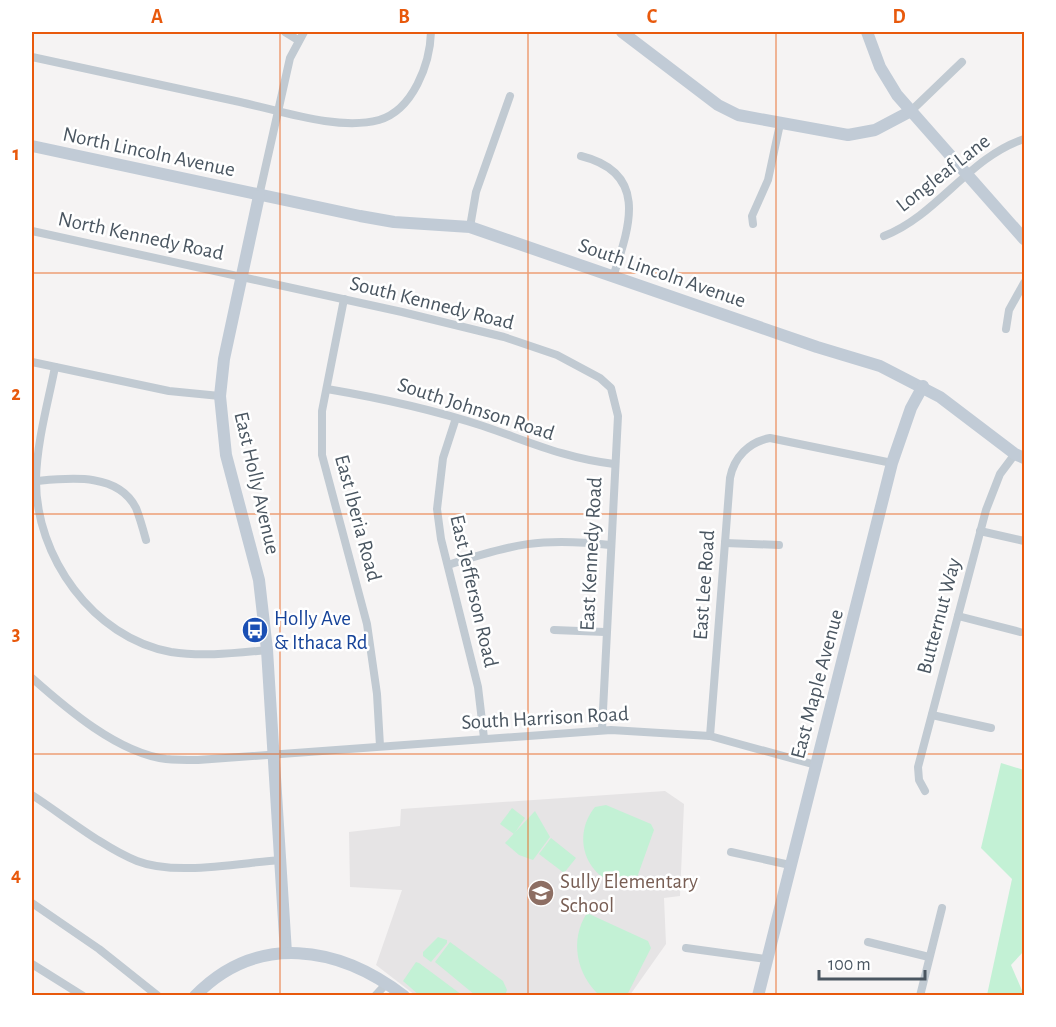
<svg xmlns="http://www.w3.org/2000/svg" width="1056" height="1027" viewBox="0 0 1056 1027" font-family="'Alegreya Sans',sans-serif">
<rect width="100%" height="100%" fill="#f5f3f3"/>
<path fill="#e6e4e5" d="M665,791L684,804L680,896L664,898L666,944L630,995H415L376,965L402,890L350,887L349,832L400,826L401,809Z"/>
<g fill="#c3f1d5">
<path d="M1001,763L1024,770V951L1011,965L1024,995H987L1012,879L981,848Z"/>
<path d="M606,805L651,824L654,830L634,886C590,888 568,840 595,807Z"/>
<path d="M512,808L525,818L514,834L500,824Z"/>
<path d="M535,811L550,837L533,860L519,855L505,843Z"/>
<path d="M551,838L576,858L564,873L539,854Z"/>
<path d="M587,913L648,941L651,948L627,995H599C577,975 569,940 587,913Z"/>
<path d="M438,937L447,940V943L431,962L423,956V952Z"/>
<path d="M450,942L503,981L507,990L505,995H475L435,962Z"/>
<path d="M416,962L419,963L462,995H419L403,981Z"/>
</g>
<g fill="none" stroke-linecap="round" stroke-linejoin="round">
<g stroke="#c1cad2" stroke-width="8">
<path d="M285,32L298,40"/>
<path d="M32,57C101,72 171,87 240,102C281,111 339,131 379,120C413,110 430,64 431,32"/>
<path d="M911,111L962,62"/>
<path d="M581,156C650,173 629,228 613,277"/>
<path d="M259,196L290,58L304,32"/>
<path d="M753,224L752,216L768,180L780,124"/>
<path d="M470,227L476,192L510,96"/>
<path d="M32,231L402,312L504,337L557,355L600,378L611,388L618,416L602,730"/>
<path d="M884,236C938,215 969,157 1024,139"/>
<path d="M344,299L322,411V455L367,624L377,694L380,746"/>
<path d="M1006,329L1009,310L1024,283"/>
<path d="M32,362L169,391L220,396"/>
<path d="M55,367C48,403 37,441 36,479C35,556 93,638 171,652C203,657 235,653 267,650"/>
<path d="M327,389C380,398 431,409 483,426C530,442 564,458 614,464"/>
<path d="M456,418L443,458L437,509L441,539L478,687L484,738"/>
<path d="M36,481C69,478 118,472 136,508C140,518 143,529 146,540"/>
<path d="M980,531L1024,541"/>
<path d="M725,543L779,545"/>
<path d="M448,565C513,544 541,537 610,545"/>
<path d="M958,616L1020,632"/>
<path d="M554,630L605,632"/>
<path d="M32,678C67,709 118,753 166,759C176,760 188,760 198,760L611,730L710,736L816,765"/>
<path d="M932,715L991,728"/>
<path d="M710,736L730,478C734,457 749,442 770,438L892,463"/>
<path d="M925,791L919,780L918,767L986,510L1000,474L1015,454"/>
<path d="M32,795C63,815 104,848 137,861C175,876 239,863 280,860"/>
<path d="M731,852L790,865"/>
<path d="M32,903L99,949L158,996"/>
<path d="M868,942L929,957"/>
<path d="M686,948L766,959"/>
<path d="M32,964L83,996"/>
<path d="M375,996L387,983"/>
<path d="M920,996L942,908"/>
</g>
<g stroke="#c1cbd6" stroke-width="12">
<path d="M622,32L718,105L738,115L848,135L875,130L911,111"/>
<path d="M867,32L880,67L897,95L1024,239"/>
<path d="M32,146L360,216L394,222L470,227L817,347L880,366L940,397L1015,454L1024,458"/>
<path d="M259,196L224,359L220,396L226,455L259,580L267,650L286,953"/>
<path d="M195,996C257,932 339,946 404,996"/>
<path d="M758,996L892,463L911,408L923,386"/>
</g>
</g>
<path fill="none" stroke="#e8590c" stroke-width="1.5" stroke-opacity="0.55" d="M280,32V996M528,32V996M776,32V996M32,273H1024M32,514H1024M32,754H1024"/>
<defs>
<symbol id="bus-disc" viewBox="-11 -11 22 22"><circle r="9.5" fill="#1a4fb4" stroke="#fff"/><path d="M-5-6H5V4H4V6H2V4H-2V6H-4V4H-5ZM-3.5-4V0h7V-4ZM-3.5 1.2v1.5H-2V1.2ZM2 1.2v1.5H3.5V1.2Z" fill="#fff"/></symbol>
<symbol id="school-disc" viewBox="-11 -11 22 22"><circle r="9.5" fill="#8d6e63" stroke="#fff"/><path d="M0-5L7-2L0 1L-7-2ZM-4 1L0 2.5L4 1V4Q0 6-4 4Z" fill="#fff"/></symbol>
</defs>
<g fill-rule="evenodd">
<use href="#bus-disc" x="240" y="615" width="30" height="30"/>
<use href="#school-disc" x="526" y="878" width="30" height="30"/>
</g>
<g text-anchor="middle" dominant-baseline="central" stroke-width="5" stroke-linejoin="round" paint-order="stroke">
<g font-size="21" fill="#4a5661" stroke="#fff">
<text transform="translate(149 152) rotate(12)">North Lincoln Avenue</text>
<text transform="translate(943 173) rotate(-38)">Longleaf Lane</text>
<text transform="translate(141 236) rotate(12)">North Kennedy Road</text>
<text transform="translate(662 273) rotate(19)">South Lincoln Avenue</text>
<text transform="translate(432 303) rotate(14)">South Kennedy Road</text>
<text transform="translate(476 409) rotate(18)">South Johnson Road</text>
<text transform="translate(257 483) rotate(77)">East Holly Avenue</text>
<text transform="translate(358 518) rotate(75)">East Iberia Road</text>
<text transform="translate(591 554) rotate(-87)">East Kennedy Road</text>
<text transform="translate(704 585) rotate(-86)">East Lee Road</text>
<text transform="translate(474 591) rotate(77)">East Jefferson Road</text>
<text transform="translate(939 616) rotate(-75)">Butternut Way</text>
<text transform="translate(817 684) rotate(-75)">East Maple Avenue</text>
<text transform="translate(545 718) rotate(-3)">South Harrison Road</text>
</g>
<g font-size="21" fill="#164399" stroke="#fff" text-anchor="start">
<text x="274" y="618">Holly Ave<tspan x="274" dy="24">&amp; Ithaca Rd</tspan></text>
</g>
<g font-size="21" fill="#785e54" stroke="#fff" text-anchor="start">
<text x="560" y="881">Sully Elementary<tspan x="560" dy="24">School</tspan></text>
</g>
</g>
<rect width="1056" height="1027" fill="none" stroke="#ffffff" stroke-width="66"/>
<path d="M819 970v9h106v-9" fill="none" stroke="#4a5661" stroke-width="3"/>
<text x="828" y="970" font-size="18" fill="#4a5661" stroke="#ffffff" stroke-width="4.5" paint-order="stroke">100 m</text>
<rect x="33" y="33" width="990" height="961" fill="none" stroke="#e8590c" stroke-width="2"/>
<g font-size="20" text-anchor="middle" font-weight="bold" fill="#e8590c">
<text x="157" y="23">A</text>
<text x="404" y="23">B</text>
<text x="652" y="23">C</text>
<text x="899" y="23">D</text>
<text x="16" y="160">1</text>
<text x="16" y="400">2</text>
<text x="16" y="640">3</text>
<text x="16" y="881">4</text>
</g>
</svg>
